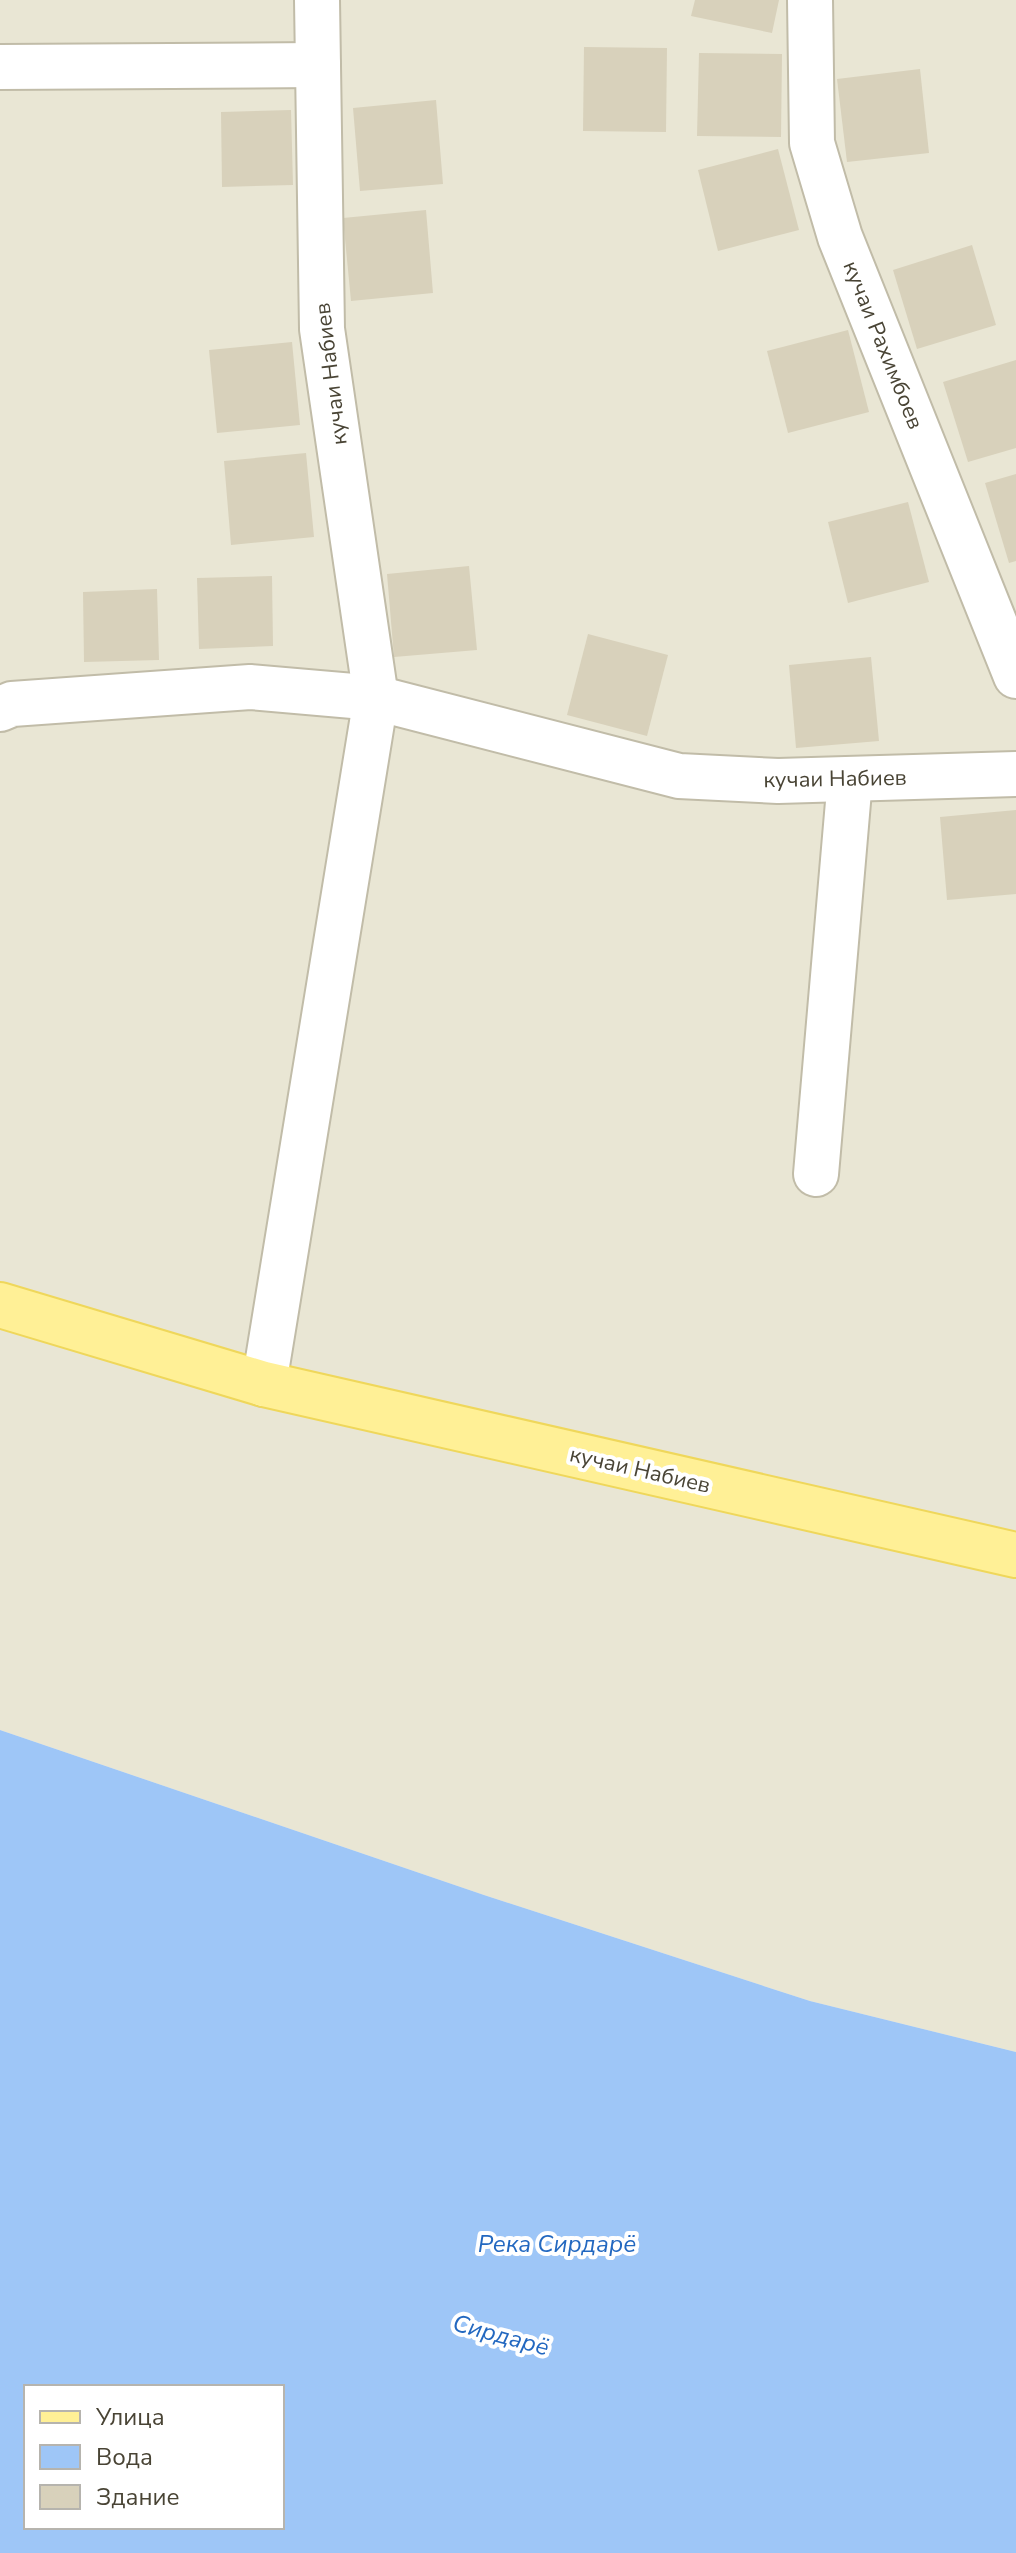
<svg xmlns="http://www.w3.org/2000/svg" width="1016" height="2553" viewBox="0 0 1016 2553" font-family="'Nunito Sans',sans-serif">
<rect width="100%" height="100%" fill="#f5f3e7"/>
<path fill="#e9e6d4" d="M0,0H1016V2052L810,2001L484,1895L0,1730Z"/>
<path fill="#9ec6f7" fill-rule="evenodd" d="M0,1730L484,1895L810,2001L1016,2052V2553H0ZM26,2387H282V2527H26Z"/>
<g fill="#d8d1bb">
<path d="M695,0H779L772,33L691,16Z"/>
<path d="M584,47L667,48L666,132L583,131Z"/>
<path d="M699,53L782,54L781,137L697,136Z"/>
<path d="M920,69L929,153L847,162L837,79Z"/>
<path d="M436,100L443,184L360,191L353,108Z"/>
<path d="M291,110L293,185L222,187L221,112Z"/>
<path d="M778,149L799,230L718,251L698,170Z"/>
<path d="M426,210L433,293L351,301L343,218Z"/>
<path d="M972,245L996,325L917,349L893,270Z"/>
<path d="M848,330L869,412L788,433L767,351Z"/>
<path d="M292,342L300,425L217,433L209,350Z"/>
<path d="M1016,360V448L968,462L943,382Z"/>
<path d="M306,453L314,537L231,545L224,461Z"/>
<path d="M1016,474V561L1009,563L985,483Z"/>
<path d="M908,502L929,582L848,603L828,522Z"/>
<path d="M469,566L477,650L394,657L387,574Z"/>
<path d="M272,576L273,646L199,649L197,578Z"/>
<path d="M157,589L159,660L84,662L83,592Z"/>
<path d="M588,634L668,655L647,736L567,715Z"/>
<path d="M871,657L879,741L796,748L789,665Z"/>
<path d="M1016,810V894L947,900L940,817Z"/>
</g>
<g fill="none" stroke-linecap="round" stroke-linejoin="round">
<defs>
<g id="minor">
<path d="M810,0L812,143L840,237L1016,676"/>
<path d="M0,67L318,65"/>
<path d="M0,709L12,704L250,687L376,698L679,776L778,781L1016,774"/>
<path d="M816,1174L850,779"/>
<path d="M264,1384L376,698L322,329L317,0"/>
</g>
<path id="major" d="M0,1305L264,1384L1016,1555"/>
</defs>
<use href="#minor" stroke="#c1bca8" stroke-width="48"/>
<use href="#major" stroke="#efd75b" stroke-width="48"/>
<use href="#minor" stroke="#fff" stroke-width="44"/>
<use href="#major" stroke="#fff096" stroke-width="44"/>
</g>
<g text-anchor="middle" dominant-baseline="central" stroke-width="8" stroke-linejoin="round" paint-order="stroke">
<g font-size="22" fill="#494435" stroke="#fff">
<text transform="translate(883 345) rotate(68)">кучаи Рахимбоев</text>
<text transform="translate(331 374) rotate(-97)">кучаи Набиев</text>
<text transform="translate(835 779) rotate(-1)">кучаи Набиев</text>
<text transform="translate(640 1470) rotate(13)">кучаи Набиев</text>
</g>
<g font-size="24" font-style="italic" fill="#2368c0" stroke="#fff">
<text x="557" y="2244">Река Сирдарё</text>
<text transform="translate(501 2335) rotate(15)">Сирдарё</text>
</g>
</g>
<rect x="24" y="2385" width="260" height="144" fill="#ffffff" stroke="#b6b4ae" stroke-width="2"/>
<rect x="40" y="2411" width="40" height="12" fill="#fff096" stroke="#b6b4ae" stroke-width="2"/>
<text x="96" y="2425" font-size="24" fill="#494435">Улица</text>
<rect x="40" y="2445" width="40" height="24" fill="#9ec6f7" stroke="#b6b4ae" stroke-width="2"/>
<text x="96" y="2465" font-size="24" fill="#494435">Вода</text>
<rect x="40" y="2485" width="40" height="24" fill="#d8d1bb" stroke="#b6b4ae" stroke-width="2"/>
<text x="96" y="2505" font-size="24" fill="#494435">Здание</text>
</svg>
